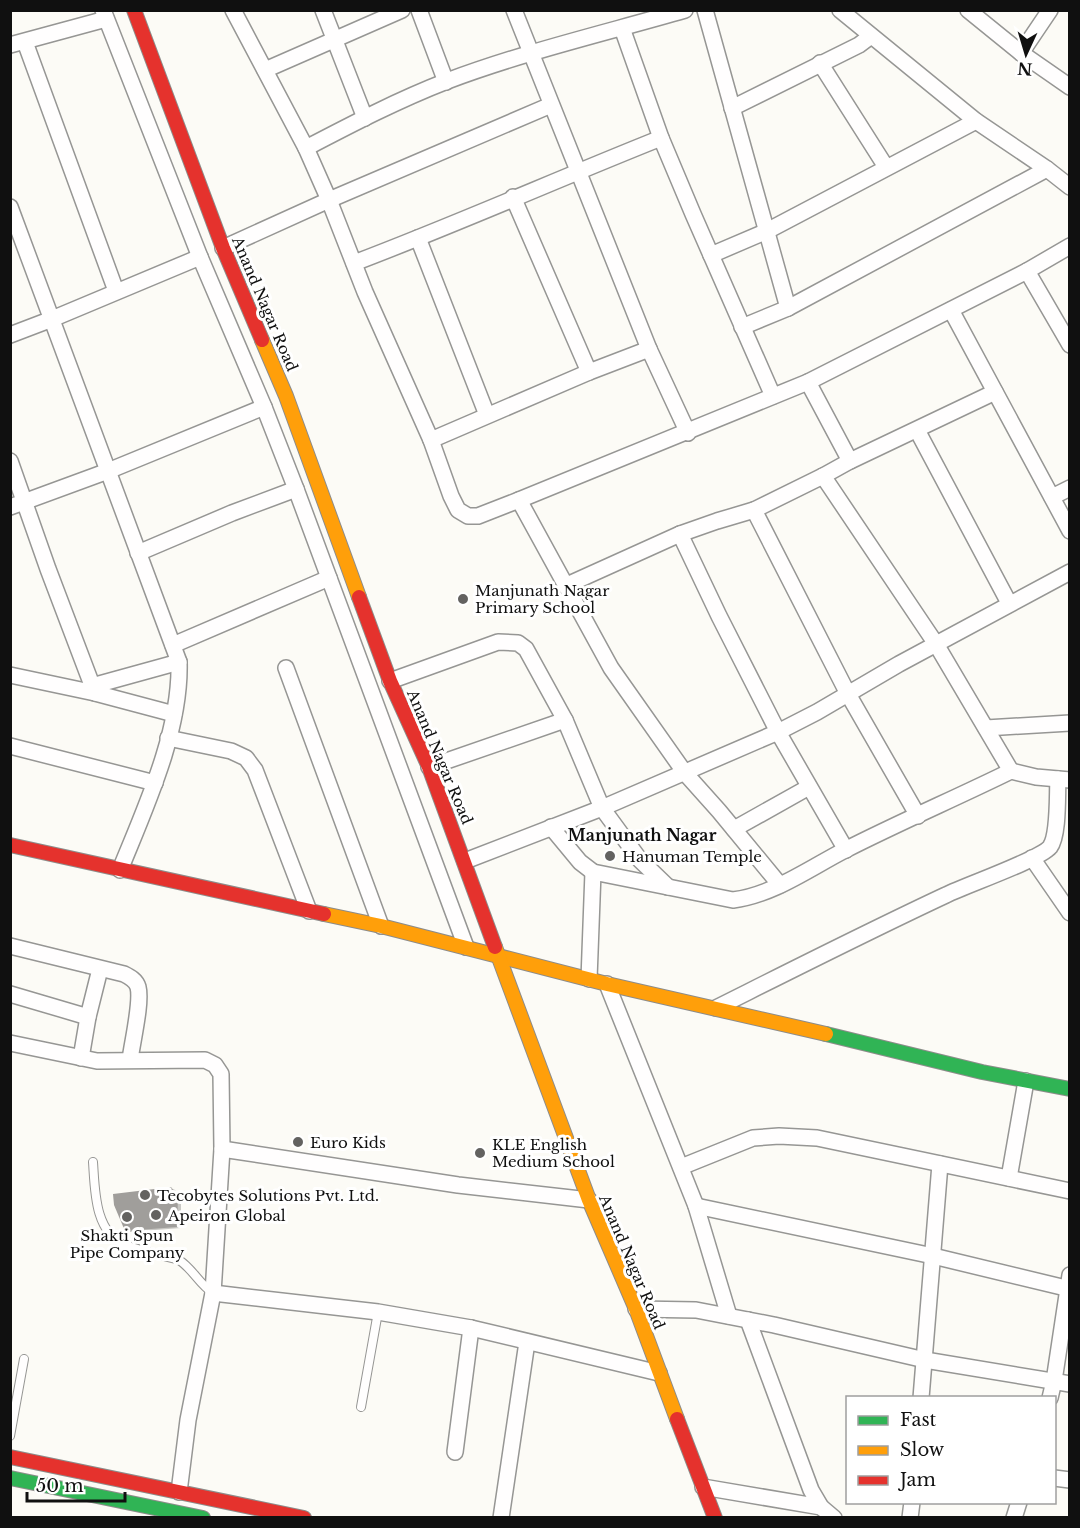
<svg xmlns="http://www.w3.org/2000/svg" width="1080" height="1528" viewBox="0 0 1080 1528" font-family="'Libre Baskerville',serif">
<rect width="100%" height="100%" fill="#fcfbf6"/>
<path fill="#0003" d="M171,1188L175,1190L181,1200V1228L130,1232L126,1230Z"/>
<path fill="#a09e9b" d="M171,1187L178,1197L177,1227L125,1231L114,1205L113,1194Z"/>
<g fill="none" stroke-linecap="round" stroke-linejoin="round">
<defs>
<g id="lane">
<path d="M93,1162C95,1189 94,1232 125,1245C142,1251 161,1255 179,1260C193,1269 199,1284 213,1293"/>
<path d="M361,1407L378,1312"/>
<path d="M10,1436L24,1359"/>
</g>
<g id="street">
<path d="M103,10L200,257L264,407L296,489L466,947"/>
<path d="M233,10L306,148L329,200L365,292L431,440L451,496L458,510L468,516H478L519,500L808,382L1027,271L1070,246"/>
<path d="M323,10L365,118"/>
<path d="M419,10L446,82"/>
<path d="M514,10L649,349L688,433"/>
<path d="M705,10L788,308"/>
<path d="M840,10L976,121L1047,169L1070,187"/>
<path d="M968,10L1021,53L1070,87"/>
<path d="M622,28L661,138L693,214L773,396"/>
<path d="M25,42L116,291"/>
<path d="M10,45L106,19"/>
<path d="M1021,53L1050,10"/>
<path d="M820,63L886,167"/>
<path d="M265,70L402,10"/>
<path d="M732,108L859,45L871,36"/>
<path d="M306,148C352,124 398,100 447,81C524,52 605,33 685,10"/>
<path d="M513,197L589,372"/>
<path d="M10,207L179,662C181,731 146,806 120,870"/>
<path d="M418,238L487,415"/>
<path d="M223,248L329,200L551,105"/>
<path d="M711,255L767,231L976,121"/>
<path d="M354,263C457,224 558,179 661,138"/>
<path d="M1027,271L1070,345"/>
<path d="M951,310L1070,531"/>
<path d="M742,327L788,308L1047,169"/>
<path d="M10,335L52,319L200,257"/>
<path d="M808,382L850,461"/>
<path d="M917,430L1009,603"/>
<path d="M431,440L589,372L649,349"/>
<path d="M10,461L48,569L95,693"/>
<path d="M823,476L936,644L1011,771"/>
<path d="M1052,497L1070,488"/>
<path d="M519,500L611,668L685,773L719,811L780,885"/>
<path d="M10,507L108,471L264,407"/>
<path d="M754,510L848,694L918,816"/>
<path d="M680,534L719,616L778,732L846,850"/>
<path d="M138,553L232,513L296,489"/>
<path d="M567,585L680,534L717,521L754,510L823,476L850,461L995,392"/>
<path d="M173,645L329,578"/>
<path d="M286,668L381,926"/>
<path d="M10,675L95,693L174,714"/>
<path d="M390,681L498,642L518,643L526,649L565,720L602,808L640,860L668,887"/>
<path d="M92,686L179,662"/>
<path d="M986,728L1070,723"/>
<path d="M168,738L231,751L246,758L255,770L309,911"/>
<path d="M10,746L155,783"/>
<path d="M429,767L565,720"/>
<path d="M551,827L580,862L593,872L733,900C773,895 810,868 845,850C900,822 956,798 1011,771L1036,777L1070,780"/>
<path d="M734,829L809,787"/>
<path d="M1032,858L1070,913"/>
<path d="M465,861L602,808L778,732L817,712L899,664L1070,572"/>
<path d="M10,946L124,974C130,977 136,980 138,987C142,1002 132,1043 130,1060"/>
<path d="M589,979L593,872"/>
<path d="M607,984L696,1206L729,1316"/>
<path d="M10,994L88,1017"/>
<path d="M716,1008C792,970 869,931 946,895C966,885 1039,860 1050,847C1059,835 1057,794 1058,779"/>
<path d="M10,1043L97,1061L205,1060L215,1065L221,1074L222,1149L213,1293L188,1420L179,1492"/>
<path d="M81,1058L88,1017L100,969"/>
<path d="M222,1149L458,1185L589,1200"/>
<path d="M681,1167L753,1138L779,1136L817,1138L1070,1191"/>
<path d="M1009,1178L1026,1081"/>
<path d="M696,1206L933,1256L1070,1289"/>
<path d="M213,1293L378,1312L471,1328L659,1373"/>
<path d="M636,1309L696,1310L774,1325L925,1360L1070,1384"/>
<path d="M748,1320L811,1490L821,1507L834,1518"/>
<path d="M921,1398L940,1164"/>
<path d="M1050,1398L1054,1381L1070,1275"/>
<path d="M455,1452L471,1328"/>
<path d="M1054,1478L1070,1480"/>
<path d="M703,1487L821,1507"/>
<path d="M501,1518L527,1342"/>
<path d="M910,1518L912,1502"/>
<path d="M1014,1518L1019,1502"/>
</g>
<g id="fast">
<path d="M826,1034L982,1072L1070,1089"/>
<path d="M10,1478L203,1518"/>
</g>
<g id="slow">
<path d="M262,340L286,396L359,597"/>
<path d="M324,914L381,926L607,984L826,1034"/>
<path d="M495,947L589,1200L636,1309L677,1419"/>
</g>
<g id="jam">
<path d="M134,10L223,248L262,340"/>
<path d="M359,597L390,681L429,767L495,947"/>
<path d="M10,845L324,914"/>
<path d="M677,1419L715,1518"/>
<path d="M10,1457L304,1518"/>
</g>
</defs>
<use href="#lane" stroke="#969694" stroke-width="10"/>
<use href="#street" stroke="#969694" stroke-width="18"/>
<use href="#fast" stroke="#8d8c8a" stroke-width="16"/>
<use href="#slow" stroke="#8d8c8a" stroke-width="16"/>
<use href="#jam" stroke="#8d8c8a" stroke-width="16"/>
<use href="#lane" stroke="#fffefe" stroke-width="8"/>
<use href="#street" stroke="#fffefe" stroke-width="15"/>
<use href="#fast" stroke="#30b455" stroke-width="14"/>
<use href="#slow" stroke="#ff9f0a" stroke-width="14"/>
<use href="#jam" stroke="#e5322d" stroke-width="14"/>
</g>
<g fill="#636260" stroke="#fff" stroke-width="2">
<circle cx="463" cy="599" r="6"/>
<circle cx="610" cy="856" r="6"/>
<circle cx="298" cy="1142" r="6"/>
<circle cx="480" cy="1153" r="6"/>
<circle cx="145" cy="1195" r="6"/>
<circle cx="156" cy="1215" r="6"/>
<circle cx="127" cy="1217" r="6"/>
</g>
<g text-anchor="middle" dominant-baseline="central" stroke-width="6" stroke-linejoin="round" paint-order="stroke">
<g font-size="15" fill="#101010" stroke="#fff">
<text transform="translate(265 304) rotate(67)">Anand Nagar Road</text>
<text transform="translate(440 757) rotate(67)">Anand Nagar Road</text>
<text transform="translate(632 1262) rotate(67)">Anand Nagar Road</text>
</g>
<g font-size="15" fill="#101010" stroke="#fff" text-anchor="start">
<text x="475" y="590">Manjunath Nagar<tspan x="475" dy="17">Primary School</tspan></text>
<text x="622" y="856">Hanuman Temple</text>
<text x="310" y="1142">Euro Kids</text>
<text x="492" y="1144">KLE English<tspan x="492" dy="17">Medium School</tspan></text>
<text x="157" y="1195">Tecobytes Solutions Pvt. Ltd.</text>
<text x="168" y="1215">Apeiron Global</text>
<text x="127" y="1235" text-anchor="middle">Shakti Spun<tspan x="127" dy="17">Pipe Company</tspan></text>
</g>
<g font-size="16" font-weight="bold" fill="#101010" stroke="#fff">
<text x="642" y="835">Manjunath Nagar</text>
</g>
</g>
<rect width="1080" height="1528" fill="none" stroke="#101010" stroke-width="24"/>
<rect x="846" y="1396" width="210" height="108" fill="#ffffff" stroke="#9f9f9f" stroke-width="1.5"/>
<rect x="858" y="1416" width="30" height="9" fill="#30b455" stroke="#9f9f9f" stroke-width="1.5"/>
<text x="900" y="1426" font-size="18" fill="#101010">Fast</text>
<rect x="858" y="1446" width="30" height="9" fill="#ff9f0a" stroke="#9f9f9f" stroke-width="1.5"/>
<text x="900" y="1456" font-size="18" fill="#101010">Slow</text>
<rect x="858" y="1476" width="30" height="9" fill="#e5322d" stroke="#9f9f9f" stroke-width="1.5"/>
<text x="900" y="1486" font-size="18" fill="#101010">Jam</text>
<g transform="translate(1026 54) rotate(184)" stroke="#ffffff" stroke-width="4.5" paint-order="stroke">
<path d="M0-4.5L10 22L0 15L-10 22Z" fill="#101010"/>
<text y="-9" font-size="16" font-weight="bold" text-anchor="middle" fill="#101010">N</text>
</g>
<path d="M27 1492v9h98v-9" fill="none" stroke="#101010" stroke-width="3"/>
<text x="36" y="1492" font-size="18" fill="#101010" stroke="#ffffff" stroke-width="4.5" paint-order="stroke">50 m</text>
</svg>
